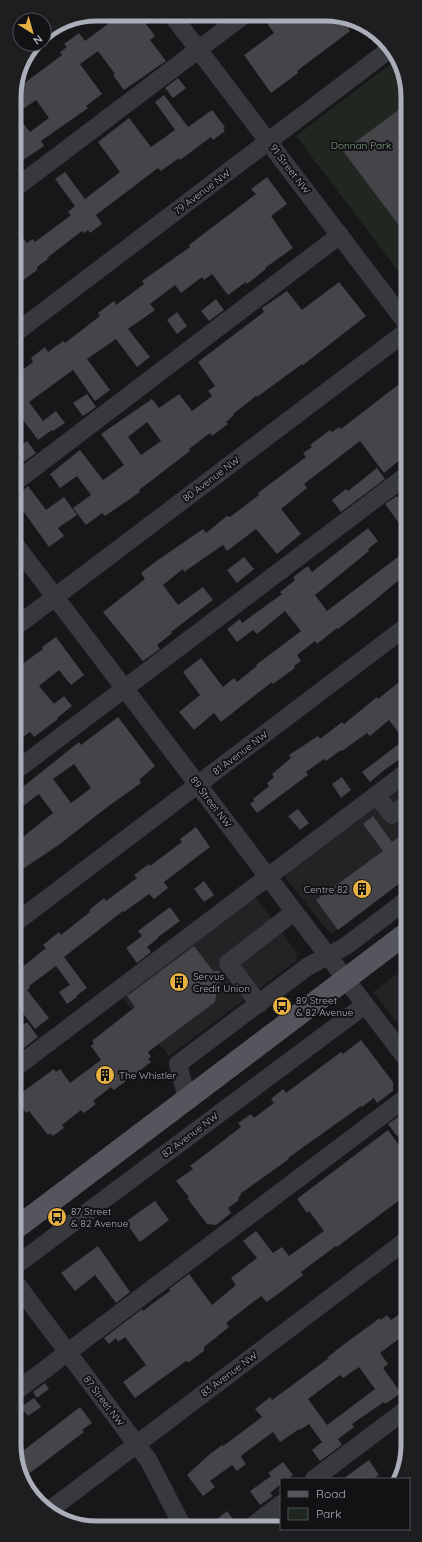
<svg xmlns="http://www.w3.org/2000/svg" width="422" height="1542" viewBox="0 0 422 1542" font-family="Quicksand,sans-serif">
<rect width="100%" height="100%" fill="#171719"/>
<g fill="#232326">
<path d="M408,775V876L332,933L328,931L281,872Z"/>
<path d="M253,894L297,953L296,961L169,1056L119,993Z"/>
<path d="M408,966V1037L373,992Z"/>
</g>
<path fill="#1f2720" d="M396,60L407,86V283L296,136Z"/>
<g fill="#444449" fill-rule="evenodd">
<path d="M118,14H142L148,22L146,24L155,36L150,40L166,61L124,90L113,75L115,74L98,51L80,64L102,94L86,106L88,108L41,141L44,146L14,166L15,90L62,55L60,52L67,47L64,44L79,33L85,41L113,20L112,19ZM36,100L49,118L30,132L16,114Z"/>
<path d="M261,15L341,16L355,24L348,29L350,31L297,71L298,73L271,93L244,55L274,33Z"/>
<path d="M178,78L186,88L173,98L165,88Z"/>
<path d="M164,95L188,127L212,110L225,127L223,128L225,131L213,140L211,137L180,160L179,158L161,171L158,168L133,187L96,215L102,224L90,233L88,230L84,233L82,231L47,258L48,259L37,267V270L14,287V226L27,243L33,239L35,242L71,215L68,212L75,206L55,179L65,172L85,199L120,172L98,142L129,118L151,147L175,130L155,102Z"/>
<path d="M400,109L407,119V236L343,151Z"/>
<path d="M267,177L287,204L271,216L293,248L265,268L266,269L247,284L246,282L228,295L212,274L204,280L202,277L181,293L175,285L150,304L155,310L128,329L150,357L137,367L116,339L87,359L110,390L95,401L73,370L29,402L43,421L56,411L65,423L53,431L52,430L38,440L14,408V376L33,362L31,358L45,347L48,352L63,341L65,343L100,316L98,313L114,301L116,305L144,284L142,281L190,247L189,245L256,194L251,189Z"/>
<path d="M339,282L366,316L303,365L302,364L257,397L256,396L233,414L234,415L226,422L228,424L212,436L210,433L189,449L190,451L139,490L140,492L105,516L102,513L86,525L73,508L91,495L77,476L60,488L50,474L80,450L103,480L124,465L101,434L152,399L159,408L179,394L192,411L212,396L208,391L215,386L198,362L264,312L262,308L287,291L302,310ZM147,422L161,441L141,455L128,437Z"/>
<path d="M216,299L224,310L209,321L201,311Z"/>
<path d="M177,312L187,326L177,334L167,320Z"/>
<path d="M407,378V454L384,473L360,441L304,484L307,488L281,509L301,534L277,554L256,529L227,551L223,545L184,572L183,569L163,585L178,605L203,587L213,600L171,632L172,633L157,645L160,649L143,661L103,612L145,579L141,573L155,562L203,529L206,533L227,516L230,517L259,495L258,493L306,457L303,453L312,447L310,445L330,430L332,432L339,427L341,429Z"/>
<path d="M87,394L96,407L83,416L73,403Z"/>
<path d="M27,441L36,453L21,464L14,455V450Z"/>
<path d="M377,468L385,479L341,512L332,500L346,489L348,491Z"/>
<path d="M28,486L46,510L64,497L77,515L58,528L64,536L49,547L14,498Z"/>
<path d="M397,496L407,510V534L385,504Z"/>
<path d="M368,528L378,541L368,549L369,551L315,595L327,611L407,550V592L399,580L369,605L338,629L337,628L317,644L315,641L297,655L301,661L294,666L295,668L273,684L272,682L221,722L214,713L194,730L179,712L200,695L183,672L201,658L223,687L234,678L237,682L257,666L256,665L301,631L285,611L257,634L253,630L237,642L227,629L240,619L242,623L282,594L280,592L295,580L293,577L308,566L312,572Z"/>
<path d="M244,557L254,569L237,583L227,570Z"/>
<path d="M56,637L84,675L71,685L59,670L39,686L54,704L64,696L72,706L57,718L58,719L34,737L30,732L14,744V670L43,649L42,647Z"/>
<path d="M408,675V753L383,771L370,782L362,772L404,740L389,720L370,736L367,733L342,751L341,750L326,761L324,759L306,772L308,775L257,813L250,804L254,801L253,799L269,786L267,783L274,777L272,774L291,758L289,755L318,736L320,739L342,722L344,724L377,697L378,699Z"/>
<path d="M118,717L155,766L139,780L141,783L106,808L60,844L14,875V844L53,813L39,794L14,813V794L79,742L81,745ZM74,764L91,788L71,803L53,779Z"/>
<path d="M342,777L351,790L341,798L332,784Z"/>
<path d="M298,809L309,823L300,830L288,816Z"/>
<path d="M373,816L392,842L408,830V877L338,930L316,900L383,851L363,824Z"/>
<path d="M196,827L210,847L164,882L168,888L154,899L149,894L124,912L123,911L64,957L87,988L76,996L77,997L67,1004L59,992L70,985L56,966L29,986L30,988L27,990L49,1018L35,1029L15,1003V973L46,948L43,945L59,932L61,935L90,912L89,910L104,898L106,901L137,878L134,875L149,864L150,866L182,842L180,839Z"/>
<path d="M204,881L214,895L204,902L194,889Z"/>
<path d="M170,907L180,921L158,937V938L147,947L151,952L137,963L126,948L142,936L138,931Z"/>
<path d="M194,946L213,971H220L215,1002L148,1052L151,1057L148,1059L151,1062L114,1090L111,1087L93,1101L96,1104L84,1113L81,1110L62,1125L64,1128L53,1136L50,1133L48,1135L29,1111L26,1113L18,1102L20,1100L17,1096L54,1069L56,1072L60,1069L70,1083L101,1060L91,1046L94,1043L92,1041L135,1007L127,996Z"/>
<path d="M27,1022L38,1037L15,1055V1031Z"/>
<path d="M361,1040L393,1082V1091L377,1103L374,1098L362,1107L361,1106L288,1158L289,1159L240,1194L241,1195L238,1198L239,1200L228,1208L231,1213L216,1225L207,1224L187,1198L189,1197L176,1181L193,1169L190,1166L241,1127L238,1123L251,1114L254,1118L274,1103L271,1099L283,1089L286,1093L341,1052L343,1054Z"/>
<path d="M408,1110V1128L397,1136L388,1124Z"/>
<path d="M388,1130L408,1158V1190L399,1197L401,1199L337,1247L336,1246L301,1272L303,1275L282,1291L267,1302L261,1296L226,1323L229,1327L204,1347V1351L189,1362L186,1361L135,1398L123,1382L146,1365L125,1337L118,1342L116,1338L109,1344L104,1338L142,1309L143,1311L156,1301L170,1291L169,1289L189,1274L212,1305L236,1285L231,1278L257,1258L243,1241L256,1231L273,1253L282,1247L289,1256L324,1231L309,1211L307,1213L297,1199Z"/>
<path d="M155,1201L169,1220L140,1242L125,1222Z"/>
<path d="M98,1246L130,1292L116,1303L95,1275L75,1291L61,1273Z"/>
<path d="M408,1308V1332L380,1353L388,1364L383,1368L401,1393L385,1404L384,1402L352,1424L354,1427L338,1439L342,1445L320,1461L312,1450L322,1442L309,1424L300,1430L299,1429L280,1442L273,1432L242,1455L241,1457L246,1464L237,1471L232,1465L210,1481L215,1487L203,1496L187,1475L210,1454L222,1445L223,1446L262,1417L255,1409L270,1397L272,1400L329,1358L328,1357L343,1345L380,1318L381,1320L387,1315L391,1320ZM359,1367L375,1389L327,1425L308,1399L340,1375L343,1378Z"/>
<path d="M45,1383L49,1389L37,1398L33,1392Z"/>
<path d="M34,1398L41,1407L28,1416L21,1407Z"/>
<path d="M80,1407L92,1423L82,1430L84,1432L26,1476L21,1469L15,1457Z"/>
<path d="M369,1460L379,1475L373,1479H343Z"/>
<path d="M283,1462L293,1475L288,1479H281V1484L270,1493L273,1496L260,1505L250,1491L271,1476L268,1473Z"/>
<path d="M227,1511L239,1527H207Z"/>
</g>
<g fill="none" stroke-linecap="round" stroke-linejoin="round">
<g stroke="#38393e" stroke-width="18">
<path d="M172,15L407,324"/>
<path d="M14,189L244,15"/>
<path d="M14,334L390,49"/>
<path d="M14,483L340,235"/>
<path d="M14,543L408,1061"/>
<path d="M14,628L407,331"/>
<path d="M14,772L407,475"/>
<path d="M376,795L392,815L408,803"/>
<path d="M15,923L407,626"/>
<path d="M259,1004L228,963L294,912"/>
<path d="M15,1068L408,771"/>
<path d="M187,1099L178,1064L307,967L346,946L408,899"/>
<path d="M15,1266L365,1005"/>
<path d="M15,1282L149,1461L183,1527"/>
<path d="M15,1392L408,1096"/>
<path d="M314,1479L408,1408"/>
<path d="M51,1509L408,1239"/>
<path d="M251,1527L281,1504"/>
</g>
<path stroke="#55565d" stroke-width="22" d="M15,1229L408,932"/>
</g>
<defs>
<symbol id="building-disc" viewBox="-11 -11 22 22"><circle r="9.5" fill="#e6b142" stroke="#121214"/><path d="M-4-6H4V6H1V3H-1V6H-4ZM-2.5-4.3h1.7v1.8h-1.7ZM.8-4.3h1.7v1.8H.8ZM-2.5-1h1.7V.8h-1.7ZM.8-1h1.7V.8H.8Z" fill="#111"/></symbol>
<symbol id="bus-disc" viewBox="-11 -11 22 22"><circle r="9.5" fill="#e6b142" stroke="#121214"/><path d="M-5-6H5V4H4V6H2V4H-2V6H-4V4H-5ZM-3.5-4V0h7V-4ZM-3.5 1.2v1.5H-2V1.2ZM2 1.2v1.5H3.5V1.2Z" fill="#111"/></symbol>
</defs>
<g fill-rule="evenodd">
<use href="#building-disc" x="351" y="878" width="22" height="22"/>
<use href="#building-disc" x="168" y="971" width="22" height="22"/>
<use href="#bus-disc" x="271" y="995" width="22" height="22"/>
<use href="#building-disc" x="94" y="1064" width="22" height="22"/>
<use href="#bus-disc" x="46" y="1206" width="22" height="22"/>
</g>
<g text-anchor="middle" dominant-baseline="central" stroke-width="4" stroke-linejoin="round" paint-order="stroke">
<g font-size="10" fill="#83a285" stroke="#121214">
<text x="361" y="145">Donnan Park</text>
</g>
<g font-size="10" fill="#aaaeb8" stroke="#121214">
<text transform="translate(290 169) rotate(53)">91 Street NW</text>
<text transform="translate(202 192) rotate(-37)">79 Avenue NW</text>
<text transform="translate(211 479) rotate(-37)">80 Avenue NW</text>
<text transform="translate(240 753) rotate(-37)">81 Avenue NW</text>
<text transform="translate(211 802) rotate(53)">89 Street NW</text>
<text transform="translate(190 1135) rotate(-37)">82 Avenue NW</text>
<text transform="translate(229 1374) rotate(-37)">83 Avenue NW</text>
<text transform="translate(104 1401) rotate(53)">87 Street NW</text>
</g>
<g font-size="10" fill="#aaaeb8" stroke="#121214" text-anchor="start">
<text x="348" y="889" text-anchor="end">Centre 82</text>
<text x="193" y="976">Servus<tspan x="193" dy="12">Credit Union</tspan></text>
<text x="296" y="1000">89 Street<tspan x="296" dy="12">&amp; 82 Avenue</tspan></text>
<text x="119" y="1075">The Whistler</text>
<text x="71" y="1211">87 Street<tspan x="71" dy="12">&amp; 82 Avenue</tspan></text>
</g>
</g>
<path d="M0 0H422V1542H0ZM97 21H325A76 76 0 0 1 401 97V1445A76 76 0 0 1 325 1521H97A76 76 0 0 1 21 1445V97A76 76 0 0 1 97 21Z" fill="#1e1e21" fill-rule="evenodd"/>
<path fill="none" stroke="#aaaeb8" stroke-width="5" d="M97 21H325A76 76 0 0 1 401 97V1445A76 76 0 0 1 325 1521H97A76 76 0 0 1 21 1445V97A76 76 0 0 1 97 21Z"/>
<rect x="280" y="1478" width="130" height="52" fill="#121214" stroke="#4f5056"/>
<rect x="288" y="1491" width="20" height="6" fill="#55565d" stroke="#4f5056"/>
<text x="316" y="1498" font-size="12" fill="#aaaeb8">Road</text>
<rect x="288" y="1508" width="20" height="12" fill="#1f2720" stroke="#4f5056"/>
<text x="316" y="1518" font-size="12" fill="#aaaeb8">Park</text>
<g transform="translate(32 32) rotate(143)"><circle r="19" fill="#121214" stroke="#4f5056"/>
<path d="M0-3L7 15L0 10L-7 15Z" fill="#e6b142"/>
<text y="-6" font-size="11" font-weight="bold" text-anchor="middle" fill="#aaaeb8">N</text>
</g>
</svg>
